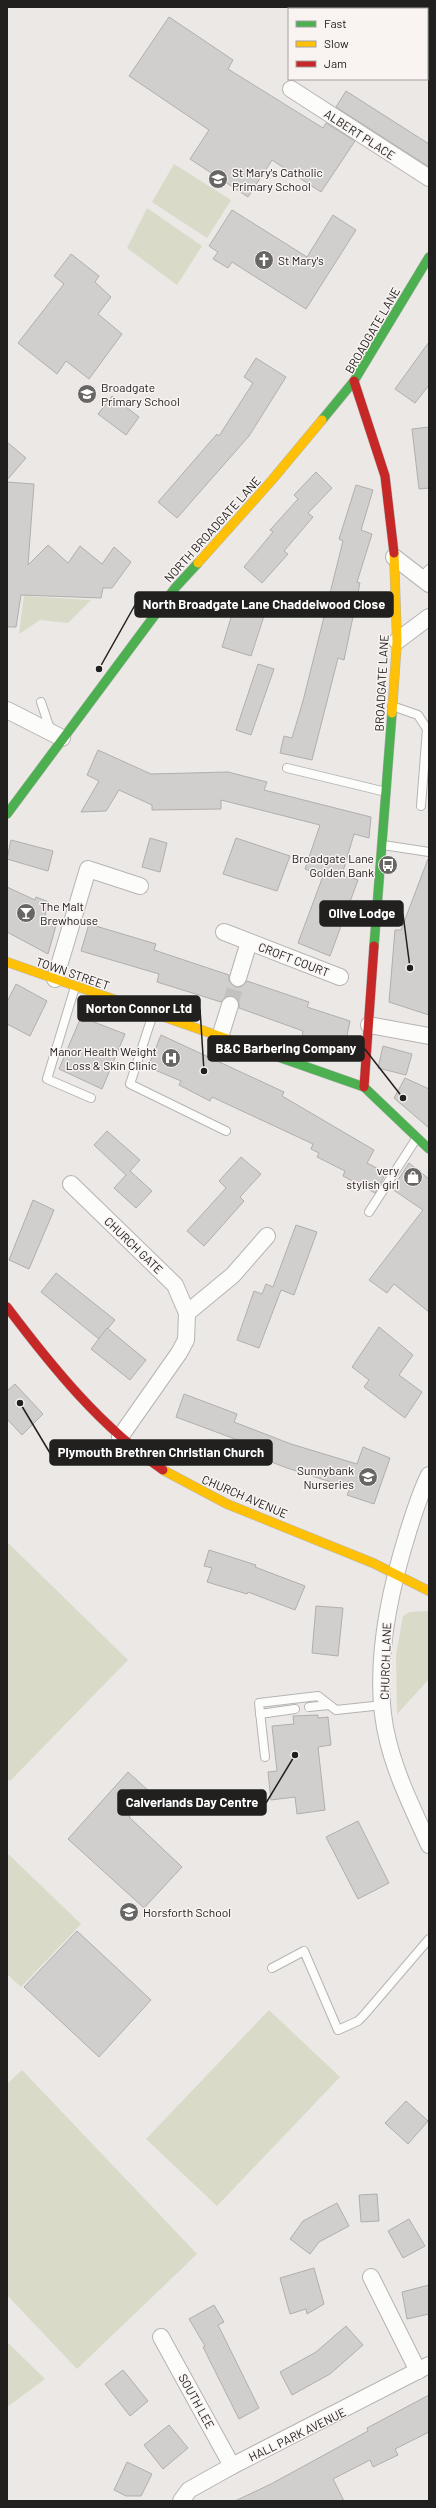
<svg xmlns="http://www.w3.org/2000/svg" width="436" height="2508" viewBox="0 0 436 2508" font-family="Barlow,sans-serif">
<rect width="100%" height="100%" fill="#ebe8e6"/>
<g fill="#d9dac7">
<path d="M174,164L231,200L207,238L152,202Z"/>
<path d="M147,208L202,246L177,285L127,248Z"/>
<path d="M24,596L91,600L68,623L40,620L19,634Z"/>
<path d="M7,1542L128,1660L10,1781L7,1779Z"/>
<path d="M427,1611L429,1612V1679L397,1714L396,1655L403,1616L410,1612Z"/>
<path d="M7,1853L81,1924L21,1987L7,1974Z"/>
<path d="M269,2010L340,2077L217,2206L146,2139Z"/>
<path d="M22,2070L197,2254L77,2369L7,2295V2084Z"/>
<path d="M7,2342L45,2379L7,2407Z"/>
</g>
<g fill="#d0cfcd" stroke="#b1afae">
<path d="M169,17L233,60L228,69L323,128L326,123L355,141L321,192L272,160L248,197L190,159L209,130L129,76Z"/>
<path d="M346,91L429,144V167L336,107Z"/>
<path d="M232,210L307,257L333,215L356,230L306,309L232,262L228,268L213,259L218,252L209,246Z"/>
<path d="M71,254L99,276L95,282L111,297L98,314L122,334L89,379L66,361L57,374L18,343L64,284L54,276Z"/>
<path d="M429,342V385L415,403L395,389Z"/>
<path d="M256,358L286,377L249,436L177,518L158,502L217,434L219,436L253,383L244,377Z"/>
<path d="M112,396L139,417L126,435L98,414Z"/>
<path d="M429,427V488L419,489L412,429Z"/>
<path d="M7,442L26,458L7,480Z"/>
<path d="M316,472L332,488L308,513L313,517L284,551L288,554L262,583L244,567L273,532L270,530L298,499L294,495Z"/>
<path d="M7,482L34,484L28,565L48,545L68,563L80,546L102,564L114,547L131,562L112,588H103L101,598L21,595L16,627H7Z"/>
<path d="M356,485L373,490L361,530L372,534L357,582L360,583L344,660L338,658L312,760L280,753L284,736L292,738L303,701L343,541L339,539Z"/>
<path d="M234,608L264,616L251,656L222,647Z"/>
<path d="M258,664L274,669L251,735L236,730Z"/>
<path d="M98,750L151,774L228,772L267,782L264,790L371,817L369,838L354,834L342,875L358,880L330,956L298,943L323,876L305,869L320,825L221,800V809L152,810V805L119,790L106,811L81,812L99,781L87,775Z"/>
<path d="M150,838L167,843L160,872L142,867Z"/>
<path d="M236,838L290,856L277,891L223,874Z"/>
<path d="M11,840L53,851L48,871L7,859Z"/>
<path d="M428,859H429V1015L389,1002L395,930H401Z"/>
<path d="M7,887L35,900L36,897L49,902L44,919L57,922L48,954L7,932Z"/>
<path d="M89,924L156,944L154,950L229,975V981L235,987H241L247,981L309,1002L307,1007L350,1021L344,1050L302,1036L303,1031L239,1008V1003L233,996H228L221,1002L157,982L159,974L81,951Z"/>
<path d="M16,984L47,1001L30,1036L7,1024V1002Z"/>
<path d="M81,1017L125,1034L102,1089L59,1069Z"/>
<path d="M161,1035L284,1092L282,1096L374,1150L367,1163L386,1173L375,1193L343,1176L345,1171L317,1157L319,1153L311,1149L313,1144L212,1097L210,1101L179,1085L181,1081L148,1067Z"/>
<path d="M383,1046L412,1054L406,1075L378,1068Z"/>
<path d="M405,1078L429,1089V1128L394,1098Z"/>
<path d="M107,1131L140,1160L130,1171L152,1191L136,1208L114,1188L126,1175L94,1145Z"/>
<path d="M241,1157L261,1174L240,1197L244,1201L204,1246L187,1231L226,1188L219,1181Z"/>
<path d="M409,1163L429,1179V1312L394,1284L387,1293L369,1280L423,1210L392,1189Z"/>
<path d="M33,1200L54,1210L29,1269L9,1260Z"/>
<path d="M296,1225L317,1232L294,1295L281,1290L259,1348L237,1340L254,1291L262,1294L266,1284L273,1287Z"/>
<path d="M56,1273L115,1320L99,1339L41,1292Z"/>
<path d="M379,1327L413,1355L399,1375L422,1392L405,1418L364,1387L369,1380L352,1367Z"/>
<path d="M107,1328L146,1360L130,1380L91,1349Z"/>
<path d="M15,1384L43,1414L22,1435L7,1419V1391Z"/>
<path d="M184,1394L237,1414L234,1422L291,1444L357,1464L363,1447L390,1458L374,1504L347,1495L350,1488L287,1468L240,1450L243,1442L176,1417Z"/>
<path d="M209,1550L256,1565L255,1567L305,1586L295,1610L248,1592L247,1594L207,1582L212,1568L204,1566Z"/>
<path d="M316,1606L343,1608L338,1656L312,1653Z"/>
<path d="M318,1715V1718L328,1717L331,1745L318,1747L325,1810L297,1814L295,1797L271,1800L268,1772L277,1771L272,1726L294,1724L293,1716Z"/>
<path d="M128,1772L151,1793L129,1817L182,1867L144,1908L68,1839Z"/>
<path d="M358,1821L389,1883L358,1899L326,1837Z"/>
<path d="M77,1931L151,2000L99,2057L24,1987Z"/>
<path d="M406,2101L428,2121L408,2144L385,2123Z"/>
<path d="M377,2194L379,2221L361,2222L359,2195Z"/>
<path d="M337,2203L349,2226L319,2242L310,2254L290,2239L303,2221Z"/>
<path d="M409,2219L425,2246L403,2258L388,2231Z"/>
<path d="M314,2268L324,2304L307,2314L306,2309L290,2314L280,2278Z"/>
<path d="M429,2285V2314L407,2319L402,2292Z"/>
<path d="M214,2305L224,2322L218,2325L259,2408L239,2419L203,2347L205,2346L189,2319Z"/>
<path d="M346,2326L363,2345L330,2374L292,2395L280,2372L316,2352Z"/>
<path d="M123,2370L148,2401L130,2416L105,2384Z"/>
<path d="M429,2395V2432L395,2449L398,2455L373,2467L370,2460L333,2479L344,2501H235L271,2484L368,2431L367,2428Z"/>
<path d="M169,2425L188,2448L163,2469L144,2445Z"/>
<path d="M127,2462L152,2474L141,2496H126L114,2490Z"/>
</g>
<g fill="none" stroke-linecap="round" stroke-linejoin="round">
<path stroke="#c3c0be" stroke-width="16" stroke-dasharray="16 8" stroke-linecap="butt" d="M230,1005L238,978"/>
<defs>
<g id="lane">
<path d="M421,578L429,569"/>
<path d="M41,702L51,732"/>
<path d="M392,706L418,715L427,729L421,806"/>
<path d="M287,768L386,792"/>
<path d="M383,845L429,852"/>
<path d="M75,987L47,1079L91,1098"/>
<path d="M153,1014L130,1084L226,1131"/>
<path d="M369,1212L416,1139"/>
<path d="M309,1707L329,1705"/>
<path d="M260,1714L295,1709"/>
<path d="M265,1757L259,1703L318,1696L336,1710L383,1705"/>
<path d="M272,1968L304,1951L338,2030L358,2021L364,2015L429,1939"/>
</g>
<g id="street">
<path d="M291,89L429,178"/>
<path d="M394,557L429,584"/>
<path d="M397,641L429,617"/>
<path d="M7,710L62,738"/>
<path d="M224,932L340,977"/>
<path d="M238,978L249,942"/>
<path d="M55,979L88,869L140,886"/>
<path d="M369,1025L429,1036"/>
<path d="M220,1037L230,1005"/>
<path d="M71,1184L175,1285L187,1313L186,1340L179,1353L120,1437"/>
<path d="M187,1313L233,1275L267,1236"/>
<path d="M429,1475C420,1493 414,1513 408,1532C388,1596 371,1675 388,1741C397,1778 414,1811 429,1845"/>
<path d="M371,2277L418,2371"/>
<path d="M161,2337L232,2466"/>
<path d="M181,2501L189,2490L232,2466L429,2365"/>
</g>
<g id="fast">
<path d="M322,420L354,381L429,257"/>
<path d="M7,814L175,588L198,563"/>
<path d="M374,946L392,713"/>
<path d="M233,1041L364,1087L429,1149"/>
</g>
<g id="slow">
<path d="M198,563L272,480L322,420"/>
<path d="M392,713L397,641L394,553"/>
<path d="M7,962L233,1041"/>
<path d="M163,1470L227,1504L373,1563L429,1591"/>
</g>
<g id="jam">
<path d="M354,381L385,476L394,553"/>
<path d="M364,1087L374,946"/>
<path d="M7,1307C53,1368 100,1426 163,1470"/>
</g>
</defs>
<use href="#lane" stroke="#b6b4b3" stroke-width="10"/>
<use href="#street" stroke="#b6b4b3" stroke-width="18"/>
<use href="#fast" stroke="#b6b4b3" stroke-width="10"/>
<use href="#slow" stroke="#b6b4b3" stroke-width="10"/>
<use href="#jam" stroke="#b6b4b3" stroke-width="10"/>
<use href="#lane" stroke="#fcfcfb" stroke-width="8"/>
<use href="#street" stroke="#fcfcfb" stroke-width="16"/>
<use href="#fast" stroke="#4caf50" stroke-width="9"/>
<use href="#slow" stroke="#ffc107" stroke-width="9"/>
<use href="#jam" stroke="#c62828" stroke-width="9"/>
</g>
<defs>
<symbol id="school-disc" viewBox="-11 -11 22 22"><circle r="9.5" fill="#686665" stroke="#f9f4f2"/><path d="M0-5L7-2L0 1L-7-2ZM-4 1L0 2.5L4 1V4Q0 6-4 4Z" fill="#fff"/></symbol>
<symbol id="church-disc" viewBox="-11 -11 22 22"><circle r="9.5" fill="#686665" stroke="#f9f4f2"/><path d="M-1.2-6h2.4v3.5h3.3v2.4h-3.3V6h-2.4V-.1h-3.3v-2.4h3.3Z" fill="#fff"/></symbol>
<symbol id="bus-disc" viewBox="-11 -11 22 22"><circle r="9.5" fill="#686665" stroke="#f9f4f2"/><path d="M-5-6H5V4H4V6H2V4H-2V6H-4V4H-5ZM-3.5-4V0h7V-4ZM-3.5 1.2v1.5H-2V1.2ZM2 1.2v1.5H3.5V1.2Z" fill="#fff"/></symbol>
<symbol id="bar-disc" viewBox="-11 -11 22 22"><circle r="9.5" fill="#686665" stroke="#f9f4f2"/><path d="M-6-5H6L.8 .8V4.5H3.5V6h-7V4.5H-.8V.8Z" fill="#fff"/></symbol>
<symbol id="hospital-disc" viewBox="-11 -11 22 22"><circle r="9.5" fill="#686665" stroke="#f9f4f2"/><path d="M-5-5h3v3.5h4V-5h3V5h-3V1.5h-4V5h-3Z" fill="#fff"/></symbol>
<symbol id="shop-disc" viewBox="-11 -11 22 22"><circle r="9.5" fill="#686665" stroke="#f9f4f2"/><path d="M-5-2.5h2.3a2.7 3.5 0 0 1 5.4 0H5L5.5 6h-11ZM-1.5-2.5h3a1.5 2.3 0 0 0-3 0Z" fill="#fff"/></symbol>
</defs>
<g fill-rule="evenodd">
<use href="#school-disc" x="207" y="168" width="22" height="22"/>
<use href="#church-disc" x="253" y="249" width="22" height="22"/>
<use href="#school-disc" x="76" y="383" width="22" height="22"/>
<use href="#bus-disc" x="377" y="854" width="22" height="22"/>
<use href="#bar-disc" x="15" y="902" width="22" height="22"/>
<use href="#hospital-disc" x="160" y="1047" width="22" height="22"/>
<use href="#shop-disc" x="402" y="1166" width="22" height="22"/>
<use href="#school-disc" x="357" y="1466" width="22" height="22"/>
<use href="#school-disc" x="118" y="1901" width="22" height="22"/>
</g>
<g text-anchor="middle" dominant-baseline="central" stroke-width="3" stroke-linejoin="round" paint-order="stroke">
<g font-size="12" fill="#21201f" stroke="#f9f4f2">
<text transform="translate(360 134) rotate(33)">ALBERT PLACE</text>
<text transform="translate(372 330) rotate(-60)">BROADGATE LANE</text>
<text transform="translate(212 529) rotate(-48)">NORTH BROADGATE LANE</text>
<text transform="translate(381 683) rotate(-87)">BROADGATE LANE</text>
<text transform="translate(294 959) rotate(21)">CROFT COURT</text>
<text transform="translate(73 973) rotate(19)">TOWN STREET</text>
<text transform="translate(134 1245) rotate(44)">CHURCH GATE</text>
<text transform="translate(245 1496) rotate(23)">CHURCH AVENUE</text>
<text transform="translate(385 1661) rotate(-88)">CHURCH LANE</text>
<text transform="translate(197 2401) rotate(61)">SOUTH LEE</text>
<text transform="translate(297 2434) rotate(-26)">HALL PARK AVENUE</text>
</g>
<g font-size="12" fill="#21201f" stroke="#f9f4f2" text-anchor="start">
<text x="232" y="172">St Mary's Catholic<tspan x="232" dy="14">Primary School</tspan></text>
<text x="278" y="260">St Mary's</text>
<text x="101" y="387">Broadgate<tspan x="101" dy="14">Primary School</tspan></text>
<text x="374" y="858" text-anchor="end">Broadgate Lane<tspan x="374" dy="14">Golden Bank</tspan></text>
<text x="40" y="906">The Malt<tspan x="40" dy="14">Brewhouse</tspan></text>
<text x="157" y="1051" text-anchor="end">Manor Health Weight<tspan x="157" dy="14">Loss &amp; Skin Clinic</tspan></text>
<text x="399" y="1170" text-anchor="end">very<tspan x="399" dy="14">stylish girl</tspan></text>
<text x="354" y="1470" text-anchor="end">Sunnybank<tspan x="354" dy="14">Nurseries</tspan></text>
<text x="143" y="1912">Horsforth School</text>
</g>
</g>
<path fill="none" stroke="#21201f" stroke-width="1.5" d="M99 669L135 605M410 968L403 914M204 1071L200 1009M403 1098L364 1048M20 1403L50 1453M295 1755L266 1803"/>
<g fill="#21201f" stroke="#f9f4f2" stroke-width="1.5">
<circle cx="99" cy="669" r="4"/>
<circle cx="410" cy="968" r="4"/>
<circle cx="204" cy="1071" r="4"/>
<circle cx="403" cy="1098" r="4"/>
<circle cx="20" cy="1403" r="4"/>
<circle cx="295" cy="1755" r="4"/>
</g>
<g fill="#21201f" stroke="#21201f" stroke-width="1.5">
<rect x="135" y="592" width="258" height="25" rx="4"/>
<rect x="320" y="901" width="83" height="25" rx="4"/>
<rect x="78" y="996" width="122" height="25" rx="4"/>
<rect x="208" y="1036" width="156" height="25" rx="4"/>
<rect x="50" y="1440" width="222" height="25" rx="4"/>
<rect x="118" y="1790" width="148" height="25" rx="4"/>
</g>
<g font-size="13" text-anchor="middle" font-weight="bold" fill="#fff">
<text x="264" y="609">North Broadgate Lane Chaddelwood Close</text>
<text x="362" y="918">Olive Lodge</text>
<text x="139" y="1013">Norton Connor Ltd</text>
<text x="286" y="1053">B&amp;C Barbering Company</text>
<text x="161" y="1457">Plymouth Brethren Christian Church</text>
<text x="192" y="1807">Calverlands Day Centre</text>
</g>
<rect width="436" height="2508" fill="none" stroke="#21201f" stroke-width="16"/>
<rect x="288" y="8" width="140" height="72" fill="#f9f4f2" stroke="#a39f9e"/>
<rect x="296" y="21" width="20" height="6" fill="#4caf50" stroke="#a39f9e"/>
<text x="324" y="28" font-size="12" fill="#21201f">Fast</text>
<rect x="296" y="41" width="20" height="6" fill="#ffc107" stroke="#a39f9e"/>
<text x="324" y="48" font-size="12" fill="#21201f">Slow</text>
<rect x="296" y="61" width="20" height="6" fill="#c62828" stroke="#a39f9e"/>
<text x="324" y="68" font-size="12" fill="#21201f">Jam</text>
</svg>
